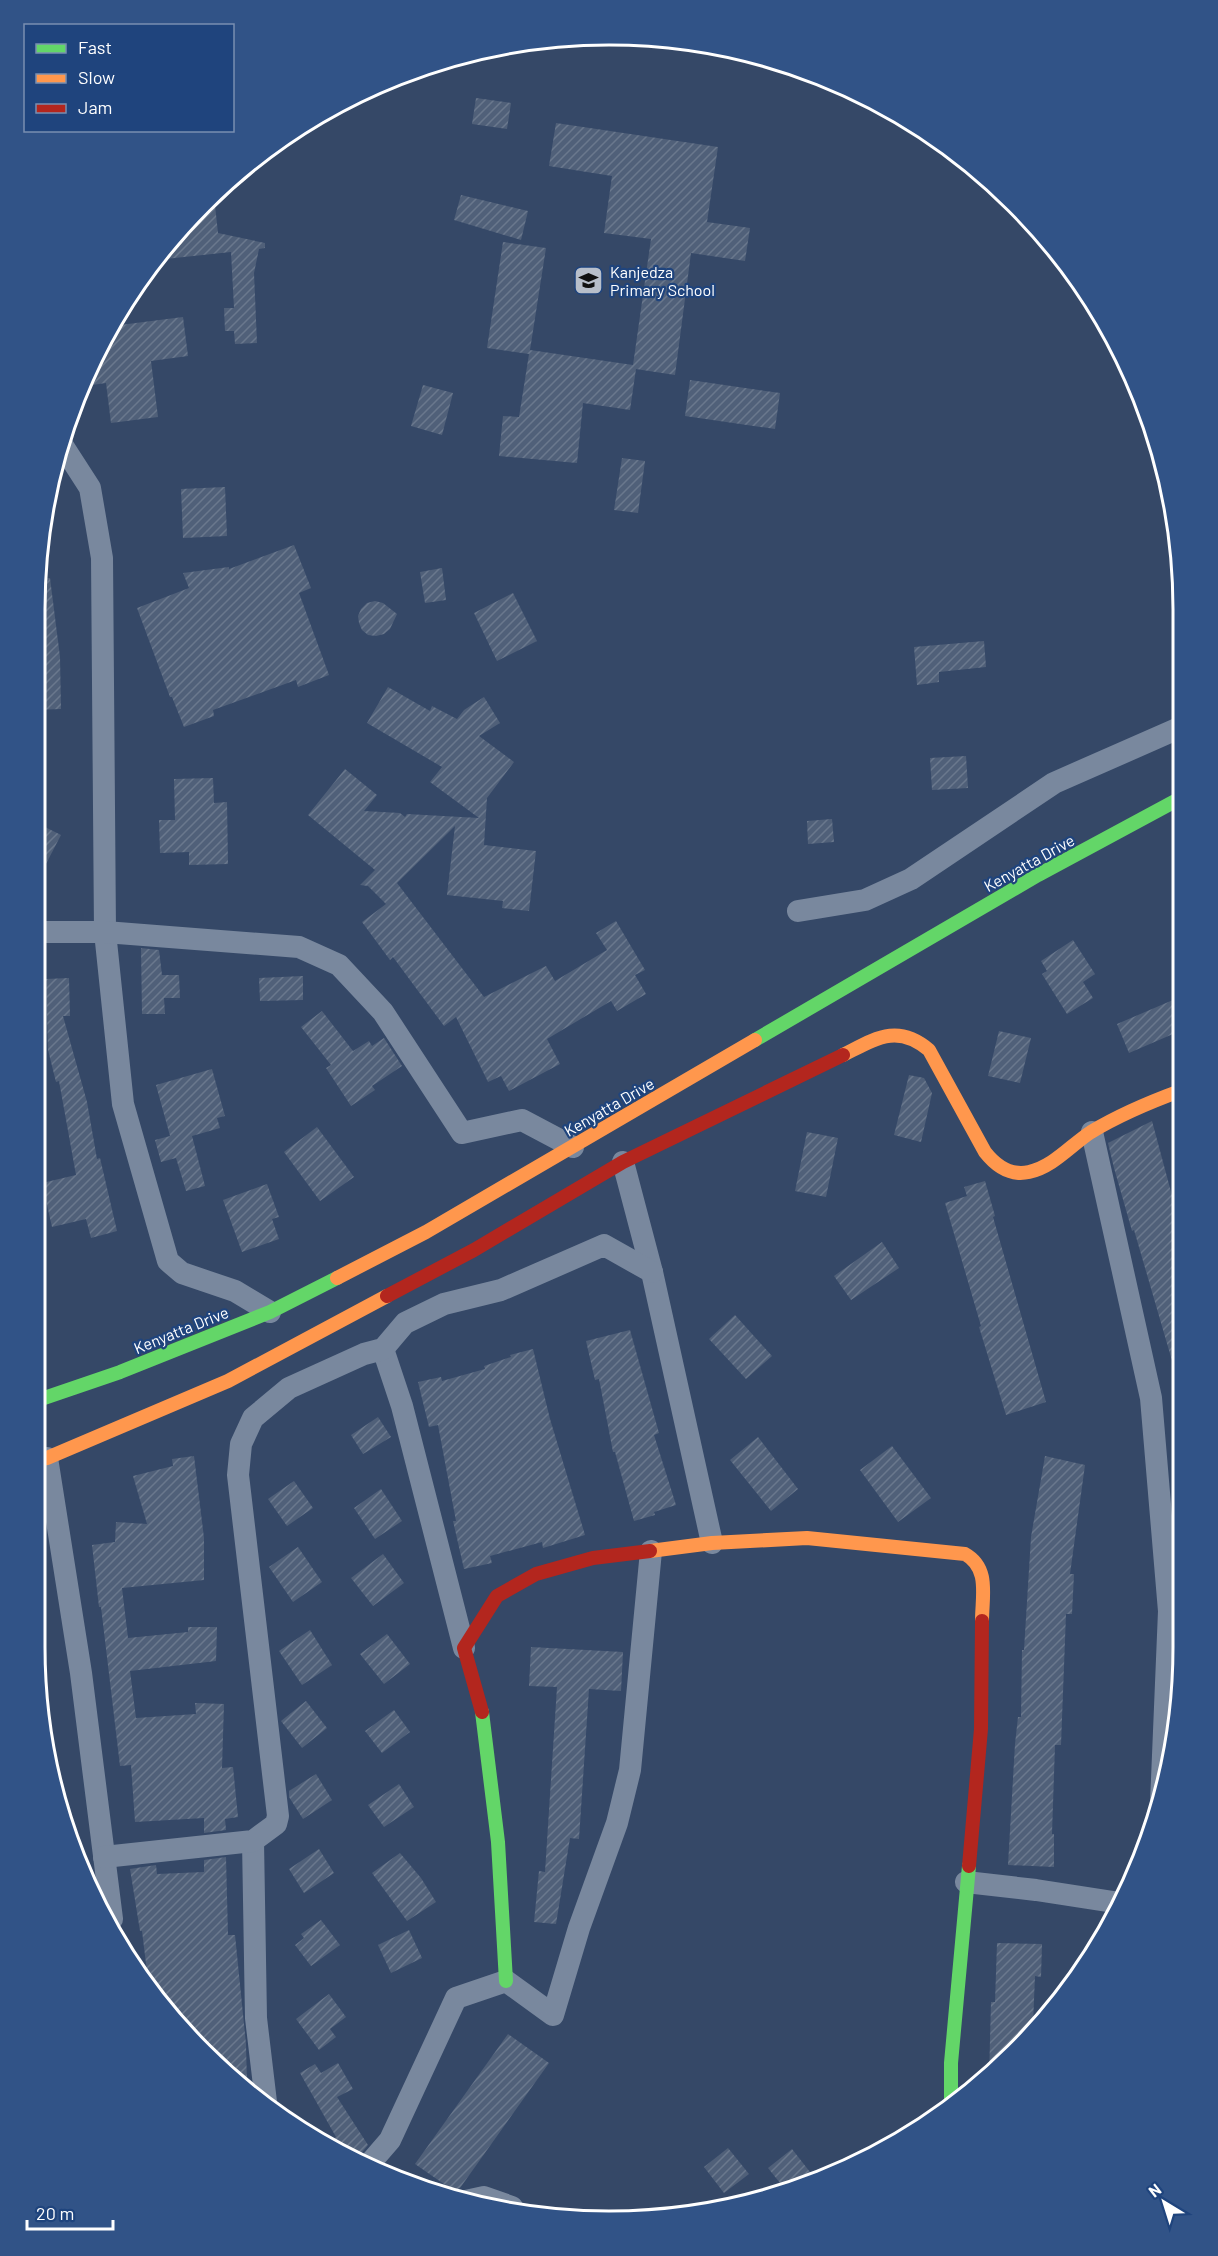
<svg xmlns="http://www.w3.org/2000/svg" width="1218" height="2256" font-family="Barlow,sans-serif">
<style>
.building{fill:url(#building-hatch)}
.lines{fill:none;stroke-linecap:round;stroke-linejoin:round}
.street{stroke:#79889e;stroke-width:22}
.fast{stroke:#63d668;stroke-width:14}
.slow{stroke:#ff974d;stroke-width:14}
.jam{stroke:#b3261e;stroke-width:14}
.labels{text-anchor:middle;stroke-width:4.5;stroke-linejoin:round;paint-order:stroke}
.poi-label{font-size:16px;fill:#fff;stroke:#1f447d;text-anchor:start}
.street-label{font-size:16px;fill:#fff;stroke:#1f447d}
.rim{fill:none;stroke:#fff;stroke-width:3}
</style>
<defs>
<pattern id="building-hatch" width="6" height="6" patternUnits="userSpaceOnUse" patternTransform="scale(1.5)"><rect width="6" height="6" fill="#506079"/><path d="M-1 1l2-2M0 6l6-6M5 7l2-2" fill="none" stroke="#6a788d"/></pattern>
</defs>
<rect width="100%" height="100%" fill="#354867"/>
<g class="building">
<polygon points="476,98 511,103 507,129 472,124"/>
<polygon points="556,123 718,147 707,222 750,228 745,261 691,253 675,375 636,369 630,410 583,403 577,463 499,456 503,416 519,417 529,354 487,348 503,242 546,248 530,350 633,365 651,239 604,233 612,176 549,166"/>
<polygon points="461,195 528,211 521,240 454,220"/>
<polygon points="214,196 218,233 265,243 265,248 259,249 254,273 257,343 235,344 234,331 225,331 224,308 234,308 231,252 156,260 177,230"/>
<polygon points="183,317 188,356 151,361 158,417 111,423 106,383 85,386 108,330 120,328 120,325"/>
<polygon points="690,380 780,393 775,429 685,416"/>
<polygon points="423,385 453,393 442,435 411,426"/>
<polygon points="622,458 645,461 638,513 614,510"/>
<polygon points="225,487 227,536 183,538 181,489"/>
<polygon points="294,545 311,588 299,593 329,675 298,687 296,680 213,710 214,716 184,727 172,697 170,697 137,608 189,588 183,573 229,567 229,569"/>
<polygon points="442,568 446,600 425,603 420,572"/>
<polygon points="50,578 60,657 61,709 36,710 36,579"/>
<polygon points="513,593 537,641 497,661 474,613"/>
<polygon points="375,601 383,603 397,614 390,629 384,634 376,636 368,635 362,630 359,623 358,616 361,609 367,603"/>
<polygon points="984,641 986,667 939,672 939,682 917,685 914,647"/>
<polygon points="388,687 430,711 432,706 457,719 464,710 484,697 500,723 479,736 514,762 487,798 484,845 536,851 529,911 502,908 503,901 447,895 455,826 397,883 484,997 546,966 555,981 607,950 596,933 616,921 645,970 635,975 646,994 617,1011 611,1001 547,1039 560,1064 509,1091 501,1076 488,1082 456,1017 444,1026 393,957 390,960 362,922 386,904 368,886 360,885 375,870 308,815 345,769 377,795 364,811 400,813 405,817 407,814 479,818 430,782 442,767 367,723"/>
<polygon points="966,756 968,788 932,790 930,758"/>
<polygon points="213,778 214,803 227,802 228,864 189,865 189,852 160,853 159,820 175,820 174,779"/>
<polygon points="832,819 834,842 808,844 807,821"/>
<polygon points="35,822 61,835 35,885"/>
<polygon points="1073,940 1095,974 1083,982 1093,998 1067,1014 1042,974 1047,971 1041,961"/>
<polygon points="141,948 159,950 162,975 179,975 180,998 164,998 165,1014 142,1014"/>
<polygon points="303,976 303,1000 260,1001 259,978"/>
<polygon points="69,978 70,1016 63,1016 87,1102 97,1159 100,1158 117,1231 91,1238 86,1219 52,1227 42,1183 76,1175 59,1081 56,1082 48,1050 46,979"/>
<polygon points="1180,997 1180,1031 1129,1053 1117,1024"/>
<polygon points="322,1011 353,1051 369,1041 372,1046 384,1038 402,1066 372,1086 375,1090 351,1106 326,1068 331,1065 301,1027"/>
<polygon points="999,1031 1031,1038 1020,1083 988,1076"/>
<polygon points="212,1069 225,1116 217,1118 220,1128 192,1136 205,1186 186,1191 176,1158 161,1162 155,1140 170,1136 156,1085"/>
<polygon points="909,1075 924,1078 932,1093 921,1142 894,1135"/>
<polygon points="1152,1121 1181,1229 1181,1370 1175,1371 1134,1230 1132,1231 1114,1168 1108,1143"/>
<polygon points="317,1127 354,1177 320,1201 284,1152"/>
<polygon points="807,1132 838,1138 826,1197 795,1191"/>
<polygon points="985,1181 995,1216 993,1217 1046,1402 1006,1415 979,1327 981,1326 945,1203 967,1196 964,1187"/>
<polygon points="267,1184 279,1217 272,1219 279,1239 242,1252 223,1200"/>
<polygon points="882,1242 899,1268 851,1300 834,1276"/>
<polygon points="735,1315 772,1356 746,1379 709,1339"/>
<polygon points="630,1330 659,1433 654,1435 676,1505 654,1512 655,1515 634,1521 615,1452 613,1452 599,1379 595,1380 586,1341"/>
<polygon points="533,1349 550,1419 585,1535 543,1548 542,1542 490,1556 492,1563 464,1569 453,1521 456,1521 438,1425 429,1427 418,1382 441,1377 442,1381 485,1369 484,1366 511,1357 510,1355"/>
<polygon points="378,1417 391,1437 363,1454 351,1435"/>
<polygon points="758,1437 798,1489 771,1511 730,1460"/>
<polygon points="892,1446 931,1498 898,1522 860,1470"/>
<polygon points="194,1456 204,1538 204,1580 122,1588 128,1638 188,1632 188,1627 217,1627 216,1661 130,1671 136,1718 196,1714 195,1703 224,1704 222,1768 233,1767 238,1817 225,1819 226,1830 204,1833 204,1818 135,1822 131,1765 120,1766 101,1607 99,1607 92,1545 115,1542 116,1522 147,1524 133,1476 173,1466 172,1459"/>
<polygon points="1045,1456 1085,1465 1070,1574 1074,1574 1072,1614 1066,1614 1061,1745 1055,1745 1052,1834 1054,1834 1054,1867 1008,1865 1015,1744 1018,1717 1021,1717 1022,1650 1024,1650 1031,1537"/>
<polygon points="294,1481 313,1508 287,1526 268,1499"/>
<polygon points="381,1489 402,1521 375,1539 354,1508"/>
<polygon points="298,1547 322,1582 293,1602 269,1567"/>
<polygon points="383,1554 404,1583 373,1606 351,1578"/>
<polygon points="310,1630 332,1665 302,1685 279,1651"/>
<polygon points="387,1634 410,1664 384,1684 360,1654"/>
<polygon points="531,1647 623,1652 621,1691 589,1689 579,1839 570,1838 556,1924 534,1922 539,1871 545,1872 557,1687 529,1686"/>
<polygon points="306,1701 327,1728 302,1748 281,1721"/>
<polygon points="394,1710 410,1732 382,1753 365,1731"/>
<polygon points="316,1774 332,1800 303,1819 289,1797 289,1791"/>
<polygon points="399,1784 414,1807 384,1827 368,1805"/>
<polygon points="319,1849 334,1873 304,1893 289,1869"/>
<polygon points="400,1853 421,1878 436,1902 407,1921 372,1873"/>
<polygon points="226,1857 228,1935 235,1935 246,2044 247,2084 153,1997 149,1988 142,1931 140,1931 130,1869 156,1865 157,1874 204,1872 204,1860"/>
<polygon points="321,1920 340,1945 311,1966 295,1945 304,1938 301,1934"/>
<polygon points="409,1930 422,1958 391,1973 378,1945"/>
<polygon points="997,1943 1042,1944 1041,1977 1035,1976 1033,2024 989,2078 991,2002 995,2002"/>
<polygon points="329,1994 346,2017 330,2029 336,2037 319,2050 296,2019"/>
<polygon points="508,2034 549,2063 460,2188 454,2191 415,2164"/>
<polygon points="338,2063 353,2089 337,2097 368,2145 359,2156 328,2142 336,2137 300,2073 315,2064 321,2073"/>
<polygon points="728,2148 749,2174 724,2193 704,2167"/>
<polygon points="792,2149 817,2181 784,2188 768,2168"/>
</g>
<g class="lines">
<g class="street">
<polyline points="61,443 90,488 102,558 105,932 123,1104 168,1261 182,1273 235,1291 270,1312"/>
<polyline points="798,911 865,900 911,879 1054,783 1179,728"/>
<polyline points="35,932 105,932 299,947 339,965 383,1012 462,1133 522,1120 573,1147"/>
<polyline points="1092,1132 1151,1398 1169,1611 1161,1803"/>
<polyline points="623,1162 652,1272 712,1543"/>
<polyline points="383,1349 402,1406 464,1648"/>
<polyline points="47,1458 81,1673 112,1919"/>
<polyline points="253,1841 256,2018 266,2102"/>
<polyline points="104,1857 253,1841 276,1824 278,1816 238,1475 241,1444 253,1418 289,1388 364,1354 383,1349 405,1323 444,1304 501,1290 604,1245 652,1272"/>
<polyline points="966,1882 1036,1890 1120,1903"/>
<polyline points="371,2162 390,2140 456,1998 506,1981 553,2015 579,1928 617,1823 630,1770 651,1551"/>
<polyline points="461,2202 484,2197 512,2207"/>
</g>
<g class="fast">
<polyline points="755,1040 1038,875 1179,799"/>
<polyline points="35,1401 120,1372 270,1312 337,1278"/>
<polyline points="482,1712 498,1842 506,1981"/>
<polyline points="951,2102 951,2063 969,1866"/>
</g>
<g class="slow">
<path d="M 843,1055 C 875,1039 897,1023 929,1050 L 985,1152 C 996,1166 1011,1176 1029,1172 C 1053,1167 1071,1145 1091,1132 C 1119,1115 1150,1102 1180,1091"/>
<polyline points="337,1278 426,1232 755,1040"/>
<polyline points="35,1460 47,1458 228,1381 387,1296"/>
<path d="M 650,1551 L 712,1543 L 807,1538 L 965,1554 C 990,1568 982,1596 982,1621"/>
</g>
<g class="jam">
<polyline points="387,1296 474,1250 623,1162 843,1055"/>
<polyline points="482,1712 464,1648 497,1596 536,1574 593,1558 650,1551"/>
<polyline points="969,1866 981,1729 982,1621"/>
</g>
</g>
<defs>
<symbol id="school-square" viewBox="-11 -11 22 22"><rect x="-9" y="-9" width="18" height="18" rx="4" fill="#b8bfca" stroke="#1f447d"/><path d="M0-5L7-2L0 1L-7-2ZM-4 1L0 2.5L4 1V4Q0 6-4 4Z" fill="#111"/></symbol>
</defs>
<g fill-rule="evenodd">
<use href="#school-square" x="572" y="264" width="33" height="33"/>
</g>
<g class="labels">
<g class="poi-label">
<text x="610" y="278">Kanjedza<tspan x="610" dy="18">Primary School</tspan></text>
</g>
<g class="street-label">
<text transform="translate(1029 863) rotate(-29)" y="6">Kenyatta Drive</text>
<text transform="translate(609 1107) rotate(-30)" y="6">Kenyatta Drive</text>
<text transform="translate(181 1330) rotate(-22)" y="6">Kenyatta Drive</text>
</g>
</g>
<path d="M0 0H1218V2256H0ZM609 45H609A564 564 0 0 1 1173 609V1647A564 564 0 0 1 609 2211H609A564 564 0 0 1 45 1647V609A564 564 0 0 1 609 45Z" fill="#315387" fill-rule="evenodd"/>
<path class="rim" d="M609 45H609A564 564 0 0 1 1173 609V1647A564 564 0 0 1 609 2211H609A564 564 0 0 1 45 1647V609A564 564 0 0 1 609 45Z"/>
<rect x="24" y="24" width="210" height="108" fill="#1f447d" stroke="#798fb1" stroke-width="1.5"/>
<rect x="36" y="44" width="30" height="9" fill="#63d668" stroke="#798fb1" stroke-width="1.5"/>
<text x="78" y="54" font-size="18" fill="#ffffff">Fast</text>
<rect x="36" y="74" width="30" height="9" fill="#ff974d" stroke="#798fb1" stroke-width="1.5"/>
<text x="78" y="84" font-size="18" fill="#ffffff">Slow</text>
<rect x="36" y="104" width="30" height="9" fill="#b3261e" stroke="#798fb1" stroke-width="1.5"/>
<text x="78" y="114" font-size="18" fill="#ffffff">Jam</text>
<g transform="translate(1164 2202) rotate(322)" stroke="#1f447d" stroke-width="4.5" paint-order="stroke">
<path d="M0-4.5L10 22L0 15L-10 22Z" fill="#ffffff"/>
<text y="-9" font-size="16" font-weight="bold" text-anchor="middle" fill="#ffffff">N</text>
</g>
<path d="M27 2220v9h86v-9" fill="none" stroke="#ffffff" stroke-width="3"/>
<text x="36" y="2220" font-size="18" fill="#ffffff" stroke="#1f447d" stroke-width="4.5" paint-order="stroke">20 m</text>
</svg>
